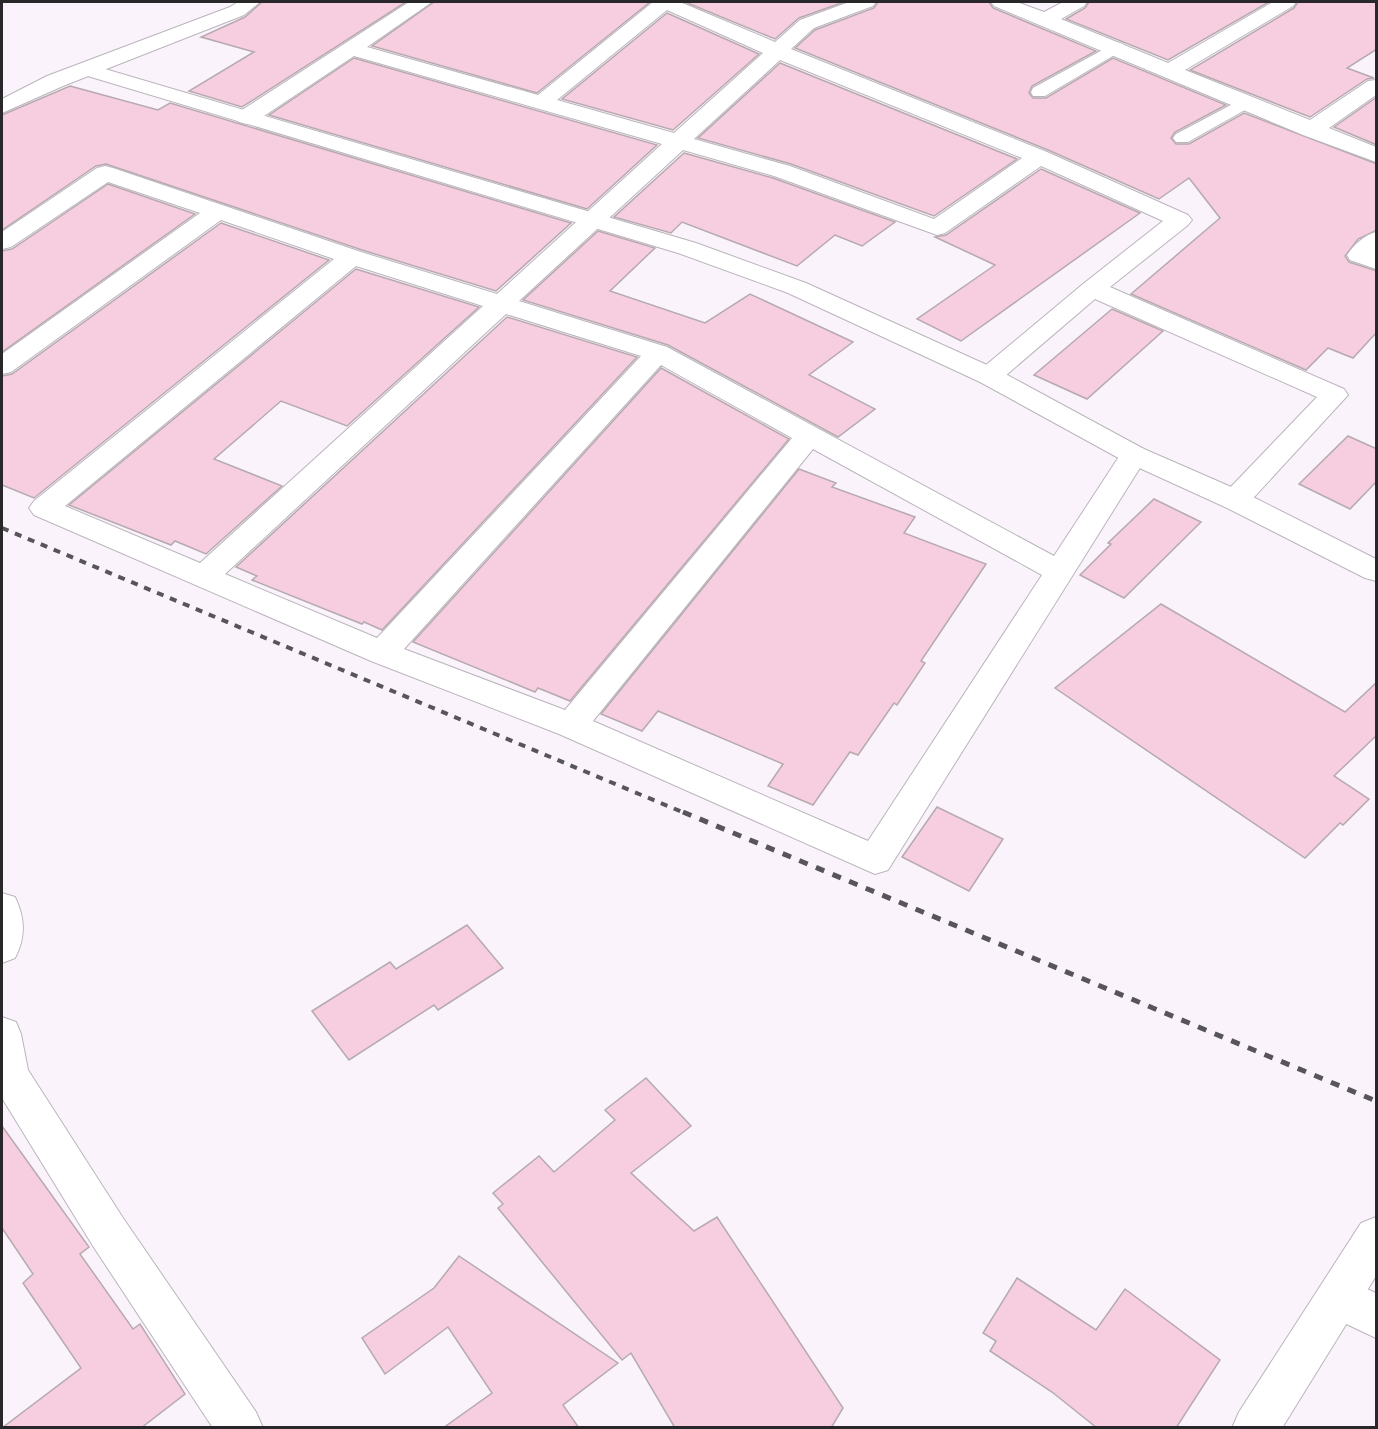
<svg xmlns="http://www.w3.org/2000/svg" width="1378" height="1429" font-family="Karla,sans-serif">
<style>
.building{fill:#f6cedf;stroke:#b6aaaf;stroke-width:1.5}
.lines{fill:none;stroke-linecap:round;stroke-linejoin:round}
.lane-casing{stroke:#bbb4bc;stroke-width:2}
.street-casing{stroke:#bbb4bc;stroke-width:2}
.secondary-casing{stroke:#bbb4bc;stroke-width:2}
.lane{fill:#fff;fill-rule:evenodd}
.street{fill:#fff;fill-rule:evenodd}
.secondary{fill:#fff;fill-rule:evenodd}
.rail-far1{stroke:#58555a;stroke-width:4;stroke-dasharray:7 7;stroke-linecap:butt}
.rail{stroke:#58555a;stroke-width:5;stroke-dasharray:9 9;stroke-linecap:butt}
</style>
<rect width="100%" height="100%" fill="#faf3fc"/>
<g class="building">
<polygon points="262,2 406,2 242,107 189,91 254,52 201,37 245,17"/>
<polygon points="434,2 650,2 537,93 372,46"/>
<polygon points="685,2 844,2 799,18 775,39"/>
<polygon points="878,2 989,2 993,8 1096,51 1032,86 1029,93 1033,98 1046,98 1113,58 1226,105 1175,132 1171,138 1176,144 1189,144 1244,113 1377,164 1377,230 1358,239 1345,256 1349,262 1377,271 1377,332 1353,358 1328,348 1306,370 1131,294 1220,218 1189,178 1159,199 1048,150 795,48 815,30 874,8"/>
<polygon points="1089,2 1269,2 1168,60 1066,19 1085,8"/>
<polygon points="1298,2 1377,2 1377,49 1347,68 1374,78 1367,79 1310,117 1190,70 1294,8"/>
<polygon points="667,13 759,54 673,130 562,99"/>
<polygon points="354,58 657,145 587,209 269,115"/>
<polygon points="780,63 1017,159 934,216 791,164 698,138"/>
<polygon points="70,86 158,110 170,103 571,223 496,291 362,250 106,164 96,166 2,230 2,115"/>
<polygon points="1377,97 1377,145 1334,127"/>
<polygon points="684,153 773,178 895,222 862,246 835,235 797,266 682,222 671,233 614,217"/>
<polygon points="1041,169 1140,213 961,341 917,319 995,265 935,237 946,235"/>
<polygon points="108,184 195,214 2,352 2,251 12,249"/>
<polygon points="221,223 329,260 34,498 2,485 2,376 12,374"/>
<polygon points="598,231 655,248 610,291 705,323 750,294 853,342 809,375 875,409 838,437 668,345 523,300"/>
<polygon points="356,269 479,307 347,426 281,401 214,459 282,486 206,554 175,541 171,545 69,505"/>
<polygon points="1112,309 1163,331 1087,399 1034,375"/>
<polygon points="507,317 637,357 382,630 364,622 362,624 252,580 257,576 236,567"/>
<polygon points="661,368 789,439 570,701 538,688 535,692 413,642"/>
<polygon points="1348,436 1377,449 1377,481 1350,509 1299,484"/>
<polygon points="799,469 836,483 832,487 915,517 904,533 986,564 921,661 925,663 897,705 894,703 858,755 850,752 813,805 768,786 783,764 658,711 642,731 601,714"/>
<polygon points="1154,499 1201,522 1124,598 1080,575 1111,544 1108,543"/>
<polygon points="1161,604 1345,712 1377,682 1377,735 1334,776 1369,799 1343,825 1340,823 1305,858 1055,688"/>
<polygon points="937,807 1003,839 969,891 902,857"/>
<polygon points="467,925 503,968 438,1010 434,1005 349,1060 312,1011 390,962 396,969"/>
<polygon points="646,1078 691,1126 631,1173 694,1231 717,1217 843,1408 831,1428 675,1428 631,1353 622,1360 498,1208 503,1204 493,1193 539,1156 554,1172 615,1120 605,1110"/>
<polygon points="2,1126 89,1247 80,1254 133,1329 140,1324 185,1394 141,1428 2,1428 81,1368 23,1283 33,1274 2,1228"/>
<polygon points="459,1256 618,1363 563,1405 579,1428 443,1428 492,1393 448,1327 385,1374 362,1338 434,1288"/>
<polygon points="1017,1278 1096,1330 1125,1289 1220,1360 1176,1428 1097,1428 1052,1392 990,1351 996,1341 983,1333"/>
</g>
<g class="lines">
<defs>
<g id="lane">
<polygon points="1117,42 1123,44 1125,47 1123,50 1045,96 1033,96 1031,92 1033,88"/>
<polygon points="1246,97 1252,98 1254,102 1252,106 1188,142 1176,142 1173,138 1176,134"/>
</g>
<g id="street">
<polygon points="238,2 260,2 244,15 63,86 2,113 2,99 47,76 230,7"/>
<path d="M 409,2 L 432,2 L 367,47 L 538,95 L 653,2 L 680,2 L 775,42 L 800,20 L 849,2 L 876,2 L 873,6 L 814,28 L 791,49 L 1047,152 L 1188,215 L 1192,220 L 1188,225 L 1110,287 L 1344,389 L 1348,395 L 1245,507 L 1235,509 L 1225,507 L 1220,500 L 1225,493 L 1317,397 L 1095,299 L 998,382 L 989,384 L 980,382 L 976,376 L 980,370 L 1083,284 L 1163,221 L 1041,166 L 945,233 L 937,235 L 774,176 L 683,150 L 519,301 L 667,347 L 1054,556 L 1124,449 L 1134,446 L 1144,449 L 1148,455 L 888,870 L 875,874 L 559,734 L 371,661 L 34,515 L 29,508 L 34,501 L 334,259 L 221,220 L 11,372 L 2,374 L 2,354 L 200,213 L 108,182 L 11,247 L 2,249 L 2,232 L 97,168 L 105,166 L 113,168 L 361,252 L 497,294 L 662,144 L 354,56 L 255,122 L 247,124 L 239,122 L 236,117 L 239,112 ZM 667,10 L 763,53 L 674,133 L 557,100 ZM 780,60 L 1022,158 L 934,219 L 790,166 L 694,139 ZM 356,266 L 483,306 L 200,563 L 65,506 ZM 506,314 L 641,356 L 377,638 L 225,574 ZM 661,365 L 792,438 L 565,710 L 404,649 ZM 813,449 L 1042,575 L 868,841 L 593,721 Z"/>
<polygon points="991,2 1017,2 1044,12 1063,2 1087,2 1084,6 1061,19 1168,63 1273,2 1296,2 1293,6 1185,70 1310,120 1368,81 1376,80 1376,95 1329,128 1376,147 1376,162 1303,135 994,6"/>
<path d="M 1376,232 L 1376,269 L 1350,260 L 1347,255 C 1354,245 1364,235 1376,232 Z"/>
<path d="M 2,893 L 15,897 C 25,918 26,937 15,958 L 2,963 Z"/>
<polygon points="2,1017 16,1022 21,1034 28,1070 123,1218 256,1412 263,1428 213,1428 93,1246 2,1098"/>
<polygon points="1338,1276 1376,1293 1376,1338 1323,1313 1316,1298 1323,1283"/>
</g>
<g id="secondary">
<polygon points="88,64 696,243 806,283 998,370 1144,449 1245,493 1376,559 1376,581 1365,578 1225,507 1124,461 980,382 788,293 678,253 81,74 77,70 81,66"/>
<polygon points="1376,1217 1376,1276 1282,1428 1232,1428 1239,1412 1361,1223"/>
</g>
</defs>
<use href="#lane" class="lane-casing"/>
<use href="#street" class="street-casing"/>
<use href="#secondary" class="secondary-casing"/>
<use href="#lane" class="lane"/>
<use href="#street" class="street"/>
<use href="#secondary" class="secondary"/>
<polyline class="rail-far1" points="2,528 687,814"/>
<polyline class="rail" points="683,812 1376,1101"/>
</g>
<rect width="1378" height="1429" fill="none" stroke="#29272a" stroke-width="6"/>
</svg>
